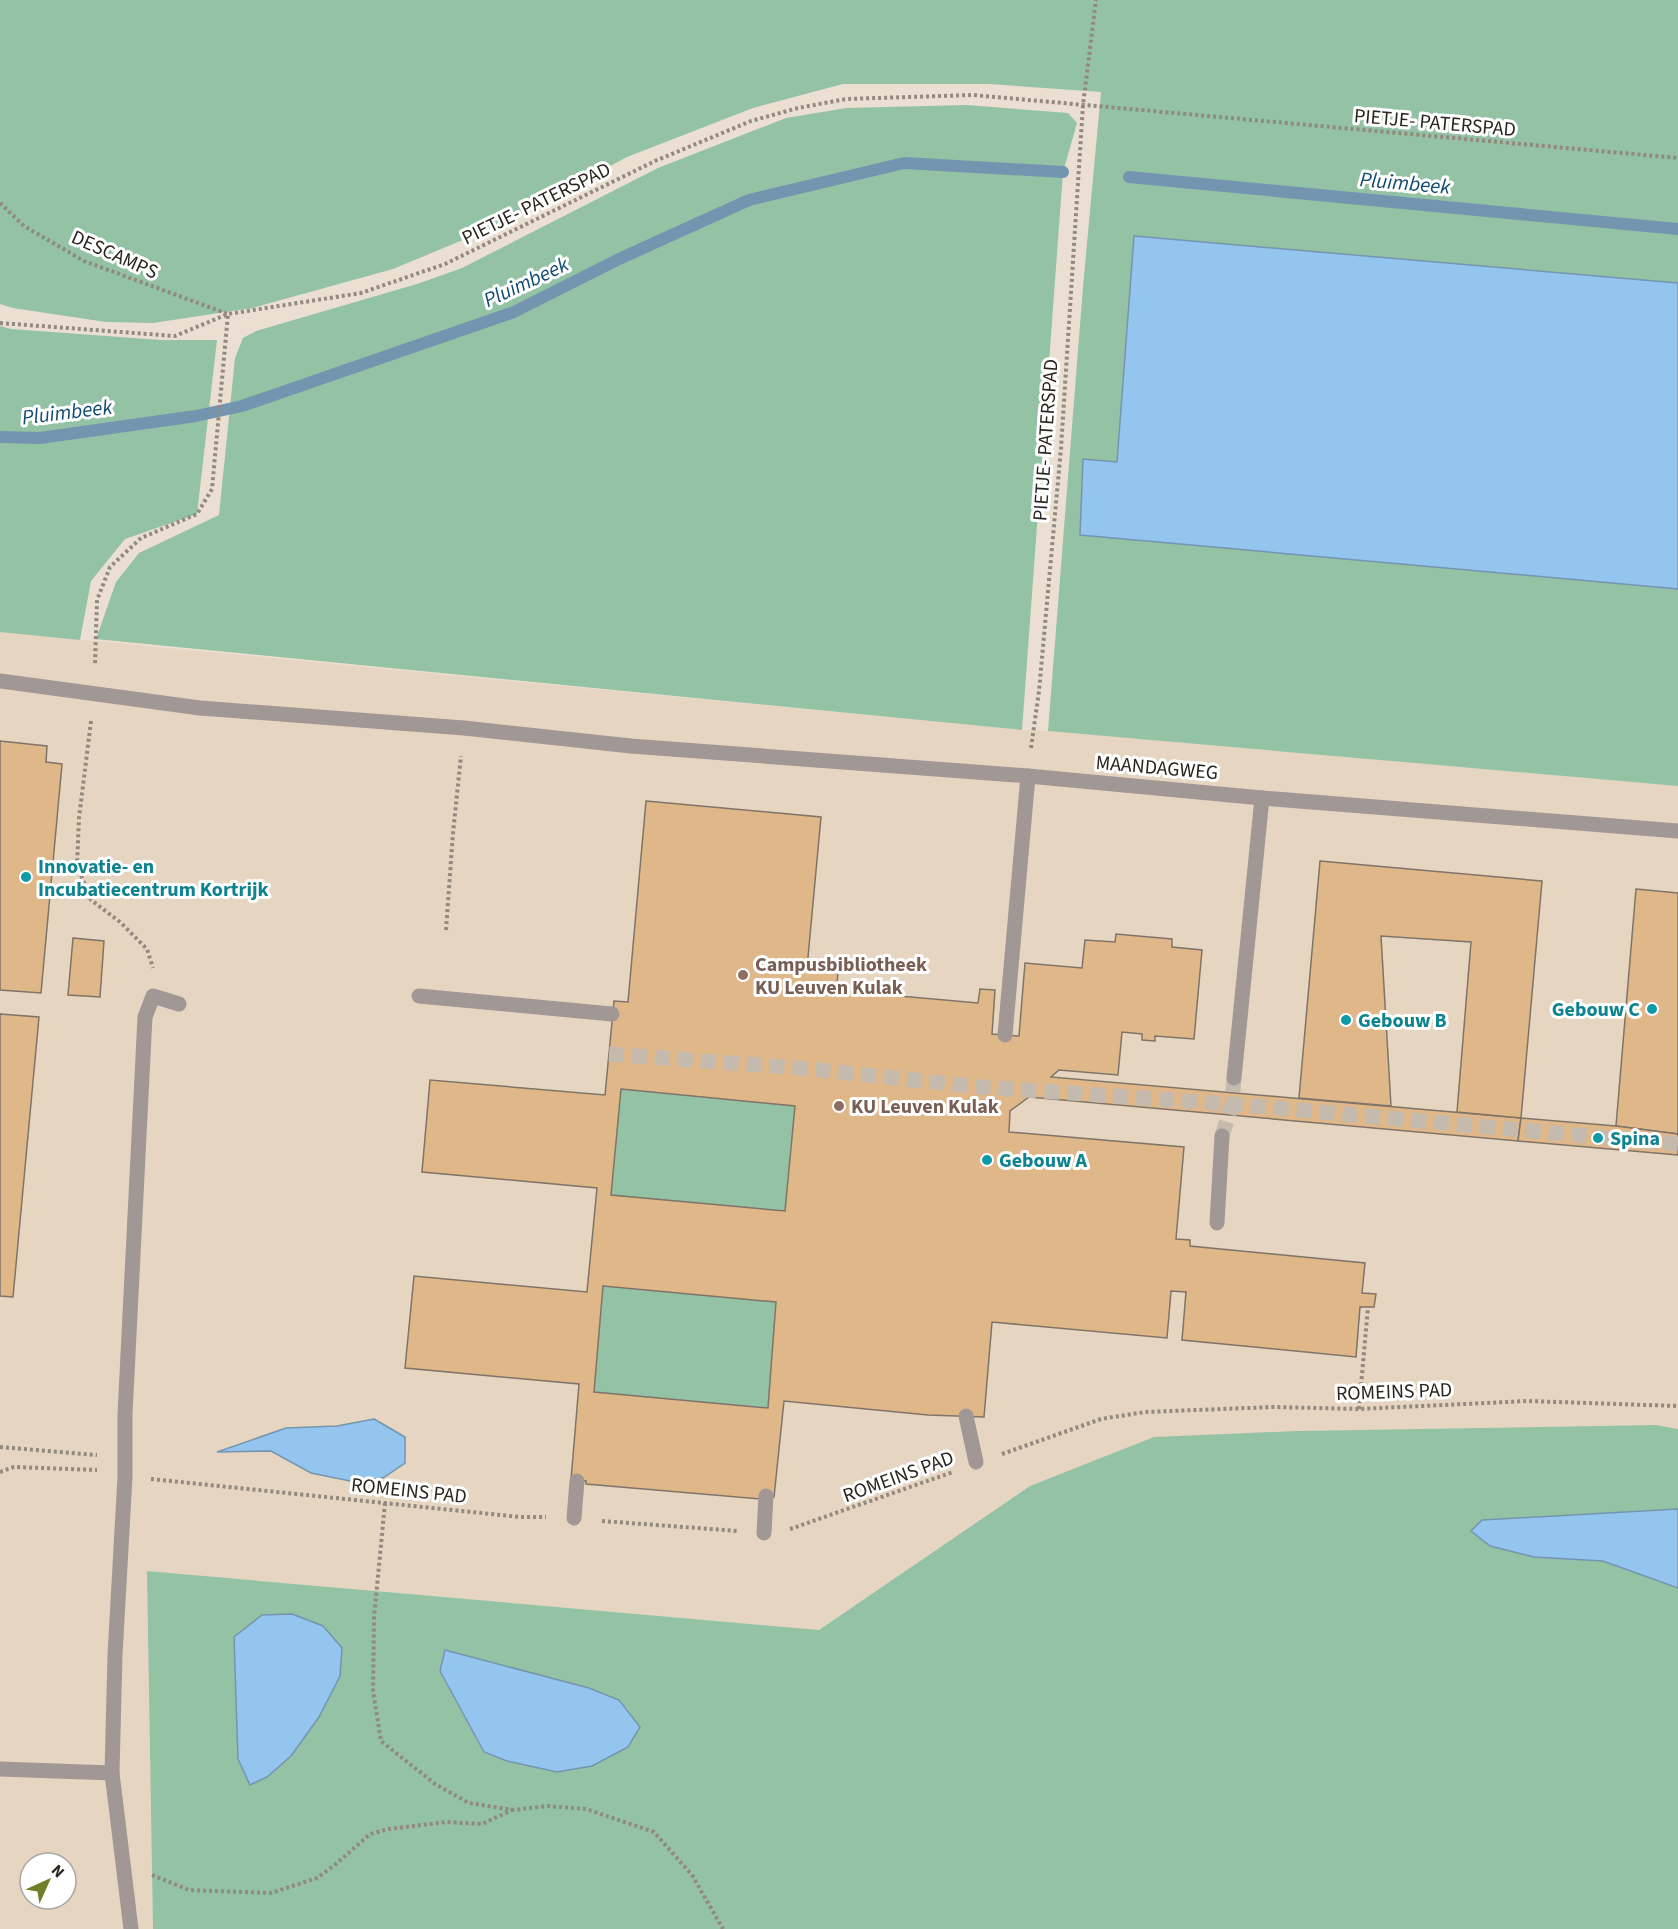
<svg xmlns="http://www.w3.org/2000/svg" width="1678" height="1929" font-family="'Source Sans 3',sans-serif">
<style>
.built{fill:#e6d5c1;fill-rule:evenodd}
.green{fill:#93c2a5;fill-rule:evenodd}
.water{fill:#93c5ee;stroke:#7495b0;stroke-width:1.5}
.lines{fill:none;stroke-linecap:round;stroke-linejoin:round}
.stream{stroke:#7495b0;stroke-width:12}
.building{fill:#e0b789;stroke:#7f7468;stroke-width:1.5;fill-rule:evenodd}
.minor-tunnel{stroke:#c4baae;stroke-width:15;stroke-dasharray:15 8;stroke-linecap:butt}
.path{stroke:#92897f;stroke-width:4;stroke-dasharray:3 3;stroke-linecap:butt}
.minor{stroke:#a19896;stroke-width:15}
.culture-dot{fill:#0f9aa8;stroke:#fff;stroke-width:2}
.education-dot{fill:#8d6e63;stroke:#fff;stroke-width:2}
.labels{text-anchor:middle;stroke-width:6;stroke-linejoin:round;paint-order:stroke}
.street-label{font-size:20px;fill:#2a2520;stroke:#fff}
.culture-label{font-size:20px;font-weight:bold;fill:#0d838f;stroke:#fff;text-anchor:start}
.education-label{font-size:20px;font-weight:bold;fill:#785e54;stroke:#fff;text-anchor:start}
.water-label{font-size:21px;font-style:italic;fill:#124b72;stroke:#fff}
</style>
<rect width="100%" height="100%" fill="#ebdfd1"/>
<path class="built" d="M 0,632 L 1022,730 L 1048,731 L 1678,786 L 1678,1429 L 1656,1425 L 1297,1431 L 1030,1486 L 819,1630 L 148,1571 L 153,1929 L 0,1929 ZM 30,1863 L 66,1863 L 66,1899 L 30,1899 Z"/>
<g class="green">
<polygon points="0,0 1678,0 1678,283 1134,236 1117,462 1080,535 1678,589 1678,786 1048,731 1083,287 1101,92 989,84 843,84 753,108 627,157 506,222 393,269 252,308 153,323 106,322 13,308 0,304"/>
<polygon points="967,105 1068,113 1077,123 1063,172 1022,730 96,639 116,582 139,553 219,515 235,358 243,338 256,331 417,284 462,268 658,168 786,118 846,108"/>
<polygon points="0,326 11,329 161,340 217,340 197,514 125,539 91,581 80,640 0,632"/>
<polygon points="621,1089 795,1106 785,1211 611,1195"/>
<polygon points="603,1286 776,1302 768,1408 594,1392"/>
<path d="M 1656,1425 L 1678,1429 L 1678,1509 L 1482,1520 L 1471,1531 L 1490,1546 L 1534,1557 L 1603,1561 L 1678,1588 L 1678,1929 L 153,1929 L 147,1571 L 819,1630 L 1030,1486 L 1154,1437 L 1297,1431 ZM 234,1637 L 340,1676 L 319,1717 L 291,1756 L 238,1759 ZM 445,1650 L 589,1688 L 640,1727 L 628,1747 L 592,1765 L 557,1772 L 507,1761 L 484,1753 L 440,1672 Z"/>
</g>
<g class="water">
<polygon points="1134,236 1678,283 1678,589 1080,535 1083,459 1117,462"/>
<polygon points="374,1419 405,1437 405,1463 383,1478 350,1481 311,1473 271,1451 217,1452 286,1428 337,1426"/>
<polygon points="1678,1509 1678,1588 1603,1561 1534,1557 1490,1546 1471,1531 1482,1520"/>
<polygon points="292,1614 323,1626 342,1648 340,1676 319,1717 291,1756 267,1777 250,1785 238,1759 234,1637 262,1615"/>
<polygon points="445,1650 589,1688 619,1700 640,1727 628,1747 592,1766 557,1772 507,1761 484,1752 440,1671"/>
</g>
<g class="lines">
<g class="stream">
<polyline points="1129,177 1678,229"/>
<polyline points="0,437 40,438 196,416 242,406 514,312 619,259 749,200 904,163 1063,172"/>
</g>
</g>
<g class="building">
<polygon points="0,741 47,746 46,762 62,764 41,993 0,990"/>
<path d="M 646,801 L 821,817 L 807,968 L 821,969 L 822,962 L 835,962 L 834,971 L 838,971 L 837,986 L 832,986 L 832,990 L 978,1003 L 980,989 L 995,990 L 992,1034 L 1019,1036 L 1025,963 L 1082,968 L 1085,940 L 1115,942 L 1116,934 L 1172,939 L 1172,947 L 1202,950 L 1194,1039 L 1155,1036 L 1155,1041 L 1142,1040 L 1142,1034 L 1122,1032 L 1118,1075 L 1059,1070 L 1051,1077 L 1521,1118 L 1518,1141 L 1029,1097 L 1010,1111 L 1009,1132 L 1184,1147 L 1176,1239 L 1190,1240 L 1190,1246 L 1365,1263 L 1362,1293 L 1376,1294 L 1374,1307 L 1360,1307 L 1356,1357 L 1182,1340 L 1186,1292 L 1171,1291 L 1167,1338 L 992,1322 L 984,1417 L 928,1415 L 784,1401 L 774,1497 L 760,1496 L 760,1499 L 586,1484 L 586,1481 L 571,1480 L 579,1384 L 405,1368 L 414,1276 L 587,1292 L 597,1188 L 422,1172 L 430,1080 L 605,1095 L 614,1001 L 628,1002 ZM 621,1089 L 795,1106 L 785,1211 L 611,1195 ZM 603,1286 L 776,1302 L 768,1408 L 594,1392 Z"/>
<polygon points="1320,861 1542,881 1521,1118 1457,1112 1471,942 1381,936 1391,1106 1299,1098"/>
<polygon points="1636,889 1678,893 1678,1134 1616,1126"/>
<polygon points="73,938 104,941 100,997 68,995"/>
<polygon points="0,1014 39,1017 13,1297 0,1296"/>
<polygon points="1521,1118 1616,1126 1678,1134 1678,1155 1518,1141"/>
</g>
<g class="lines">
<g class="minor-tunnel">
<polyline points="609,1054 800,1068 981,1087 1232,1104 1678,1144"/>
<polyline points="1222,1136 1232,1104 1234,1078"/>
</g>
<g class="path">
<polyline points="0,203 24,226 84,261 228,314 212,489 197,514 141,538 110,567 97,600 95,666"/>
<polyline points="0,323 175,336 228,314 361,293 445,264 655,161 751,121 798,108 846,99 973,95 1678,158"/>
<polyline points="91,721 79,818 77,865 91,900 120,922 147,949 153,968"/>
<polyline points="1031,748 1039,691 1061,448 1083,105 1096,0"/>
<polyline points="446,930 453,833 461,756"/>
<polyline points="1359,1409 1368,1307"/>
<polyline points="0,1447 97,1455"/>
<polyline points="1002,1454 1101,1419 1145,1412 1273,1407 1359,1409 1528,1401 1678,1406"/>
<polyline points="0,1472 14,1467 97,1470"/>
<polyline points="151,1479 520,1517 546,1517"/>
<polyline points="385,1503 374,1618 373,1691 381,1741 435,1784 469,1803 513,1810 548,1806 586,1809 654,1832 692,1875 723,1929"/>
<polyline points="602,1521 738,1531"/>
<polyline points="790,1529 953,1472"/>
<polyline points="152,1875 189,1890 271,1893 317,1878 336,1864 370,1834 389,1829 446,1822 482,1824 512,1810"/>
</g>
<g class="minor">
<polyline points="0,681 200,708 464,728 631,746 1028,776 1262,798 1678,831"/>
<polyline points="419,996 612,1014"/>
<polyline points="1005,1035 1028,776"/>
<polyline points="1234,1078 1262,798"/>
<polyline points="1217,1223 1222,1136"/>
<polyline points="966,1416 976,1462"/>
<polyline points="574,1518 577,1481"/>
<polyline points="764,1533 766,1496"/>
<polyline points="0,1769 112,1773"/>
<polyline points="131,1929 112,1773 115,1655 125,1477 125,1414 145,1017 153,996 179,1004"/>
</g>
</g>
<g class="culture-dot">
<circle cx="26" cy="877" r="6"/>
<circle cx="1652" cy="1009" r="6"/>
<circle cx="1346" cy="1020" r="6"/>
<circle cx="1598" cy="1138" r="6"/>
<circle cx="987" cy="1160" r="6"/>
</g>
<g class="education-dot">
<circle cx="743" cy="975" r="6"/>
<circle cx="839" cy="1106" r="6"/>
</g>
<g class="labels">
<g class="street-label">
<text transform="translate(1435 122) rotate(5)" y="7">PIETJE- PATERSPAD</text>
<text transform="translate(536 203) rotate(-26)" y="7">PIETJE- PATERSPAD</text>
<text transform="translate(115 254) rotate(24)" y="7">DESCAMPS</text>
<text transform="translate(1045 440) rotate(-86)" y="7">PIETJE- PATERSPAD</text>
<text transform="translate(1157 767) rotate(5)" y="7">MAANDAGWEG</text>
<text transform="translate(1394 1391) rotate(-2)" y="7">ROMEINS PAD</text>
<text transform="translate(898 1476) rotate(-20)" y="7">ROMEINS PAD</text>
<text transform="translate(409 1490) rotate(6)" y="7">ROMEINS PAD</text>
</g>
<g class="culture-label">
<text x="38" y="873">Innovatie- en<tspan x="38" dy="23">Incubatiecentrum Kortrijk</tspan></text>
<text x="1640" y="1016" text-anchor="end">Gebouw C</text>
<text x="1358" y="1027">Gebouw B</text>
<text x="1610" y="1145">Spina</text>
<text x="999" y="1167">Gebouw A</text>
</g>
<g class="education-label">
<text x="755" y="971">Campusbibliotheek<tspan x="755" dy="23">KU Leuven Kulak</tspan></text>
<text x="851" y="1113">KU Leuven Kulak</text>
</g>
<g class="water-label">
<text transform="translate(1405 183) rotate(5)" y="7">Pluimbeek</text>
<text transform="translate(526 282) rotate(-25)" y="7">Pluimbeek</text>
<text transform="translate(67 412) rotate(-7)" y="7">Pluimbeek</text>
</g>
</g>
<g transform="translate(48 1881) rotate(45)"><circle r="28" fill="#ffffff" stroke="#aaa8a6" stroke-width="1.5"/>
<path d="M0-4.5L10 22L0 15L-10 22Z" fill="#727e2a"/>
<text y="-9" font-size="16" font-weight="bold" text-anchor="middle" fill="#2a2520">N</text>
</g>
</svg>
